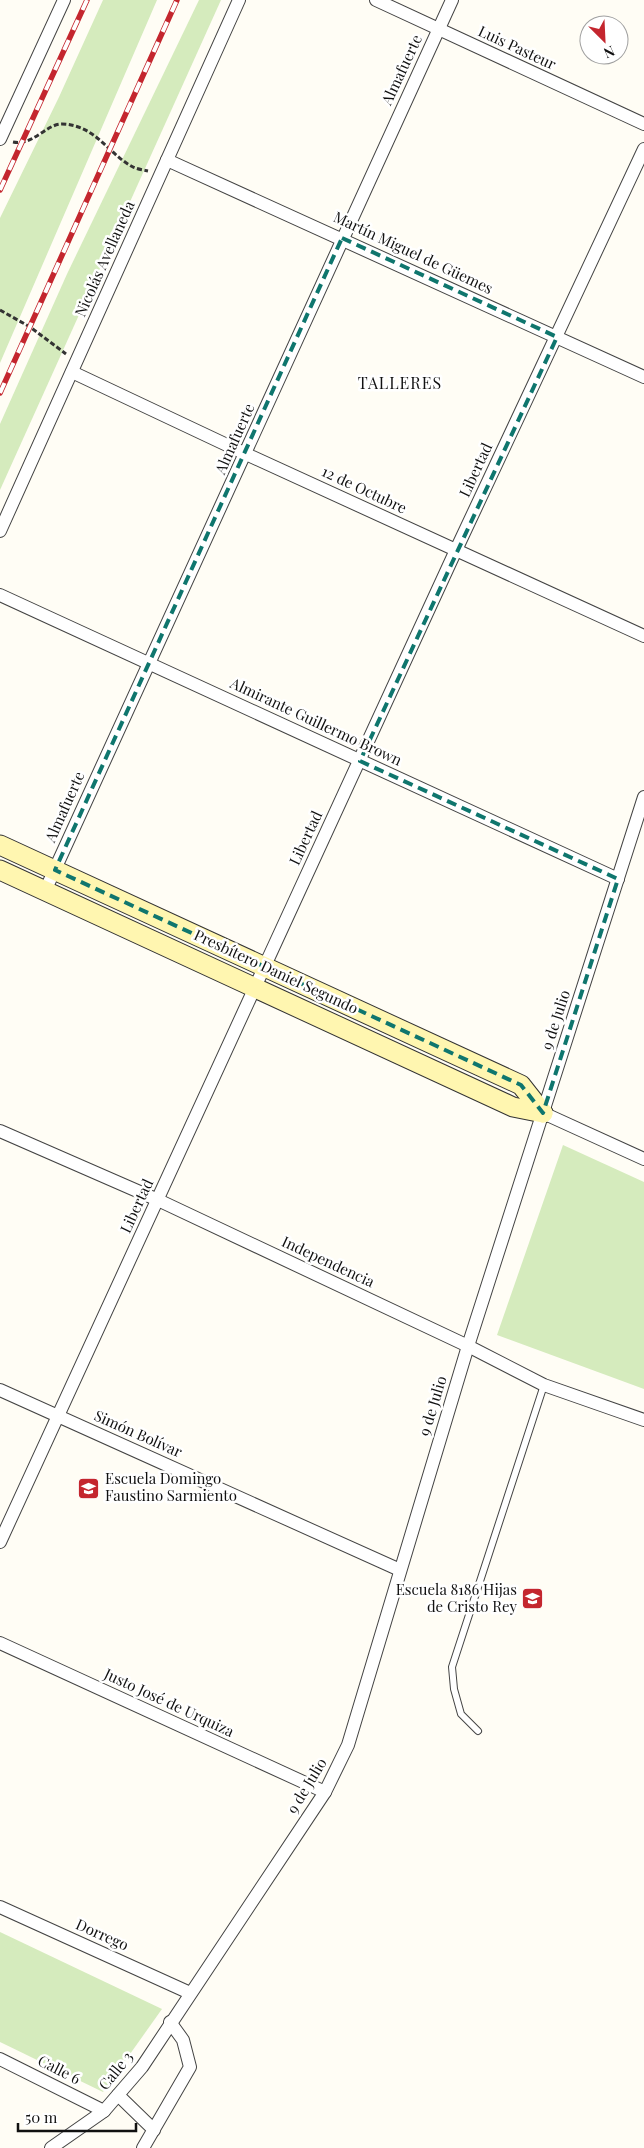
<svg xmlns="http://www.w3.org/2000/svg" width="644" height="2148" font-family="'Playfair Display',serif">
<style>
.green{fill:#d5ebbd}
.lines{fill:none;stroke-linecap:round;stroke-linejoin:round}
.service-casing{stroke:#444;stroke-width:8}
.minor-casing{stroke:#444;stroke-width:14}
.secondary-casing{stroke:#333;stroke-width:21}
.path{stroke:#333;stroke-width:3;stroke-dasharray:5 2.5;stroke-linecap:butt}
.service{stroke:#fff;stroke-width:6}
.minor{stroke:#fff;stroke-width:12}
.secondary{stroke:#fff6b0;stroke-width:19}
.rail-casing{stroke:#c4262e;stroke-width:5.5}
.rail{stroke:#fff;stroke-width:4;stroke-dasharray:11;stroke-linecap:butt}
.marked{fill:none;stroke:#0f766e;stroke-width:4;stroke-dasharray:10 6;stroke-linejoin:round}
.labels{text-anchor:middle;stroke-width:5;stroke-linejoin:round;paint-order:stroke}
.street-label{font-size:15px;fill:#111;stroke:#fff}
.poi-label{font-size:15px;fill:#111;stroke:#fff;text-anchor:start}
.neighbourhood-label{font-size:16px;letter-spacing:1px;fill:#111;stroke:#fff}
</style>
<rect width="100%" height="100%" fill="#fffdf5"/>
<g class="green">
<polygon points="103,0 157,0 0,363 0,218 59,97"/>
<polygon points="199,0 221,0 0,490 0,424 67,274"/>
<polygon points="563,1145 644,1182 644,1389 497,1335"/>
<polygon points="0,1932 162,2009 103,2092 0,2042"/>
</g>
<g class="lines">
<defs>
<polyline id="service" points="478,1731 461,1714 454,1689 452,1667 544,1385"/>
<g id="minor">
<polyline points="376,0 644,124"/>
<polyline points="0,139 64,0"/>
<polyline points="167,160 644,377"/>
<polyline points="72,372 246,454 644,636"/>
<polyline points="0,531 239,0"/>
<polyline points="0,595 618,879"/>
<polyline points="45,891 452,0"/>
<polyline points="543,1113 644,1159"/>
<polyline points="0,1131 158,1200 468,1346 544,1385 644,1420"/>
<polyline points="0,1390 400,1570"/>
<polyline points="0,1542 456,550 644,149"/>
<polyline points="0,1643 325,1792"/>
<polyline points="0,1907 190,1993"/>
<polyline points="0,2059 104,2111"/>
<polyline points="118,2095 154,2130"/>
<polyline points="51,2148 104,2111 142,2067 325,1792 348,1745 468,1346 644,797"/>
<polyline points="143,2148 190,2067 183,2040 170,2022"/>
</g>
<g id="secondary">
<polyline points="0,845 521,1085 543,1113"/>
<polyline points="0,870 513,1107 543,1113"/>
</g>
</defs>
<use href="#service" class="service-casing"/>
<use href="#minor" class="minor-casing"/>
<use href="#secondary" class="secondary-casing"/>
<g class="path">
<path d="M 13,142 C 33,146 46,124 62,124 C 96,125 108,154 133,167 C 137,169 143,170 148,171"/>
<polyline points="0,310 30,327 66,354"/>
</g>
<use href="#service" class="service"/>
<use href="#minor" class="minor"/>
<use href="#secondary" class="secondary"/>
<defs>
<g id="rail">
<polyline points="0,190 87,0"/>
<polyline points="0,393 177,0"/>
</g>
</defs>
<use href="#rail" class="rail-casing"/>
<use href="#rail" class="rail"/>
</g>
<path class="marked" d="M 342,238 L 557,337 L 360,761 L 618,879 L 543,1113 L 521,1085 L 55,870 Z"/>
<defs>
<symbol id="school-square" viewBox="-11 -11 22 22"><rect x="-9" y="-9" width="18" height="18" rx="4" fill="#c4262e" stroke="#fff"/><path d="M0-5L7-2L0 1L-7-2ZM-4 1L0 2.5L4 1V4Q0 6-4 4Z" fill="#fff"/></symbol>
</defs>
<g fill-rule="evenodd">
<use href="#school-square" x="76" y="1476" width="25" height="25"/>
<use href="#school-square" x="520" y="1586" width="25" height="25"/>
</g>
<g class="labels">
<g class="street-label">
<text transform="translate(517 48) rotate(25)" y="5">Luis Pasteur</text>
<text transform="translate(402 70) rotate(-65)" y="5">Almafuerte</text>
<text transform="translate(413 253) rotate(25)" y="5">Martín Miguel de Güemes</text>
<text transform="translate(105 259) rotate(-66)" y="5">Nicolás Avellaneda</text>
<text transform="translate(235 439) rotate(-66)" y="5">Almafuerte</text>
<text transform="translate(476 470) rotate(-65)" y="5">Libertad</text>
<text transform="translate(364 490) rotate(25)" y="5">12 de Octubre</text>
<text transform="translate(316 722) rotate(25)" y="5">Almirante Guillermo Brown</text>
<text transform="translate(65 807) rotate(-66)" y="5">Almafuerte</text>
<text transform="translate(306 838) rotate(-65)" y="5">Libertad</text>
<text transform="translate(276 972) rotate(25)" y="5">Presbítero Daniel Segundo</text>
<text transform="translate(556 1020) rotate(-72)" y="5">9 de Julio</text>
<text transform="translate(137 1206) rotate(-65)" y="5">Libertad</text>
<text transform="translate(328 1262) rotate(25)" y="5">Independencia</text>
<text transform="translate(433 1406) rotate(-73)" y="5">9 de Julio</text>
<text transform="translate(138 1434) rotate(24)" y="5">Simón Bolívar</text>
<text transform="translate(169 1703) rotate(25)" y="5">Justo José de Urquiza</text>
<text transform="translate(307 1786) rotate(-59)" y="5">9 de Julio</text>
<text transform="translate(102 1935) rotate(24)" y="5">Dorrego</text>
<text transform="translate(59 2070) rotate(27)" y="5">Calle 6</text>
<text transform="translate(116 2071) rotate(-51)" y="5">Calle 3</text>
</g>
<g class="poi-label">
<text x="105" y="1484">Escuela Domingo<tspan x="105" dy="17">Faustino Sarmiento</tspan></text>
<text x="517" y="1595" text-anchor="end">Escuela 8186 Hijas<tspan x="517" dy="17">de Cristo Rey</tspan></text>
</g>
<g class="neighbourhood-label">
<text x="400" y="389">TALLERES</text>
</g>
</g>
<g transform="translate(604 40) rotate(156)"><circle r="24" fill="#ffffff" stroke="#a0a0a0"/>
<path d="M0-4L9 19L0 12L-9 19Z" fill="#c4262e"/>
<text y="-8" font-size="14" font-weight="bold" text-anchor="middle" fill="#111111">N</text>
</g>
<path d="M18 2123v8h118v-8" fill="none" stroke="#111111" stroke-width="2.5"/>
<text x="25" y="2123" font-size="15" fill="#111111" stroke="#ffffff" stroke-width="4" paint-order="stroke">50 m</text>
</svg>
